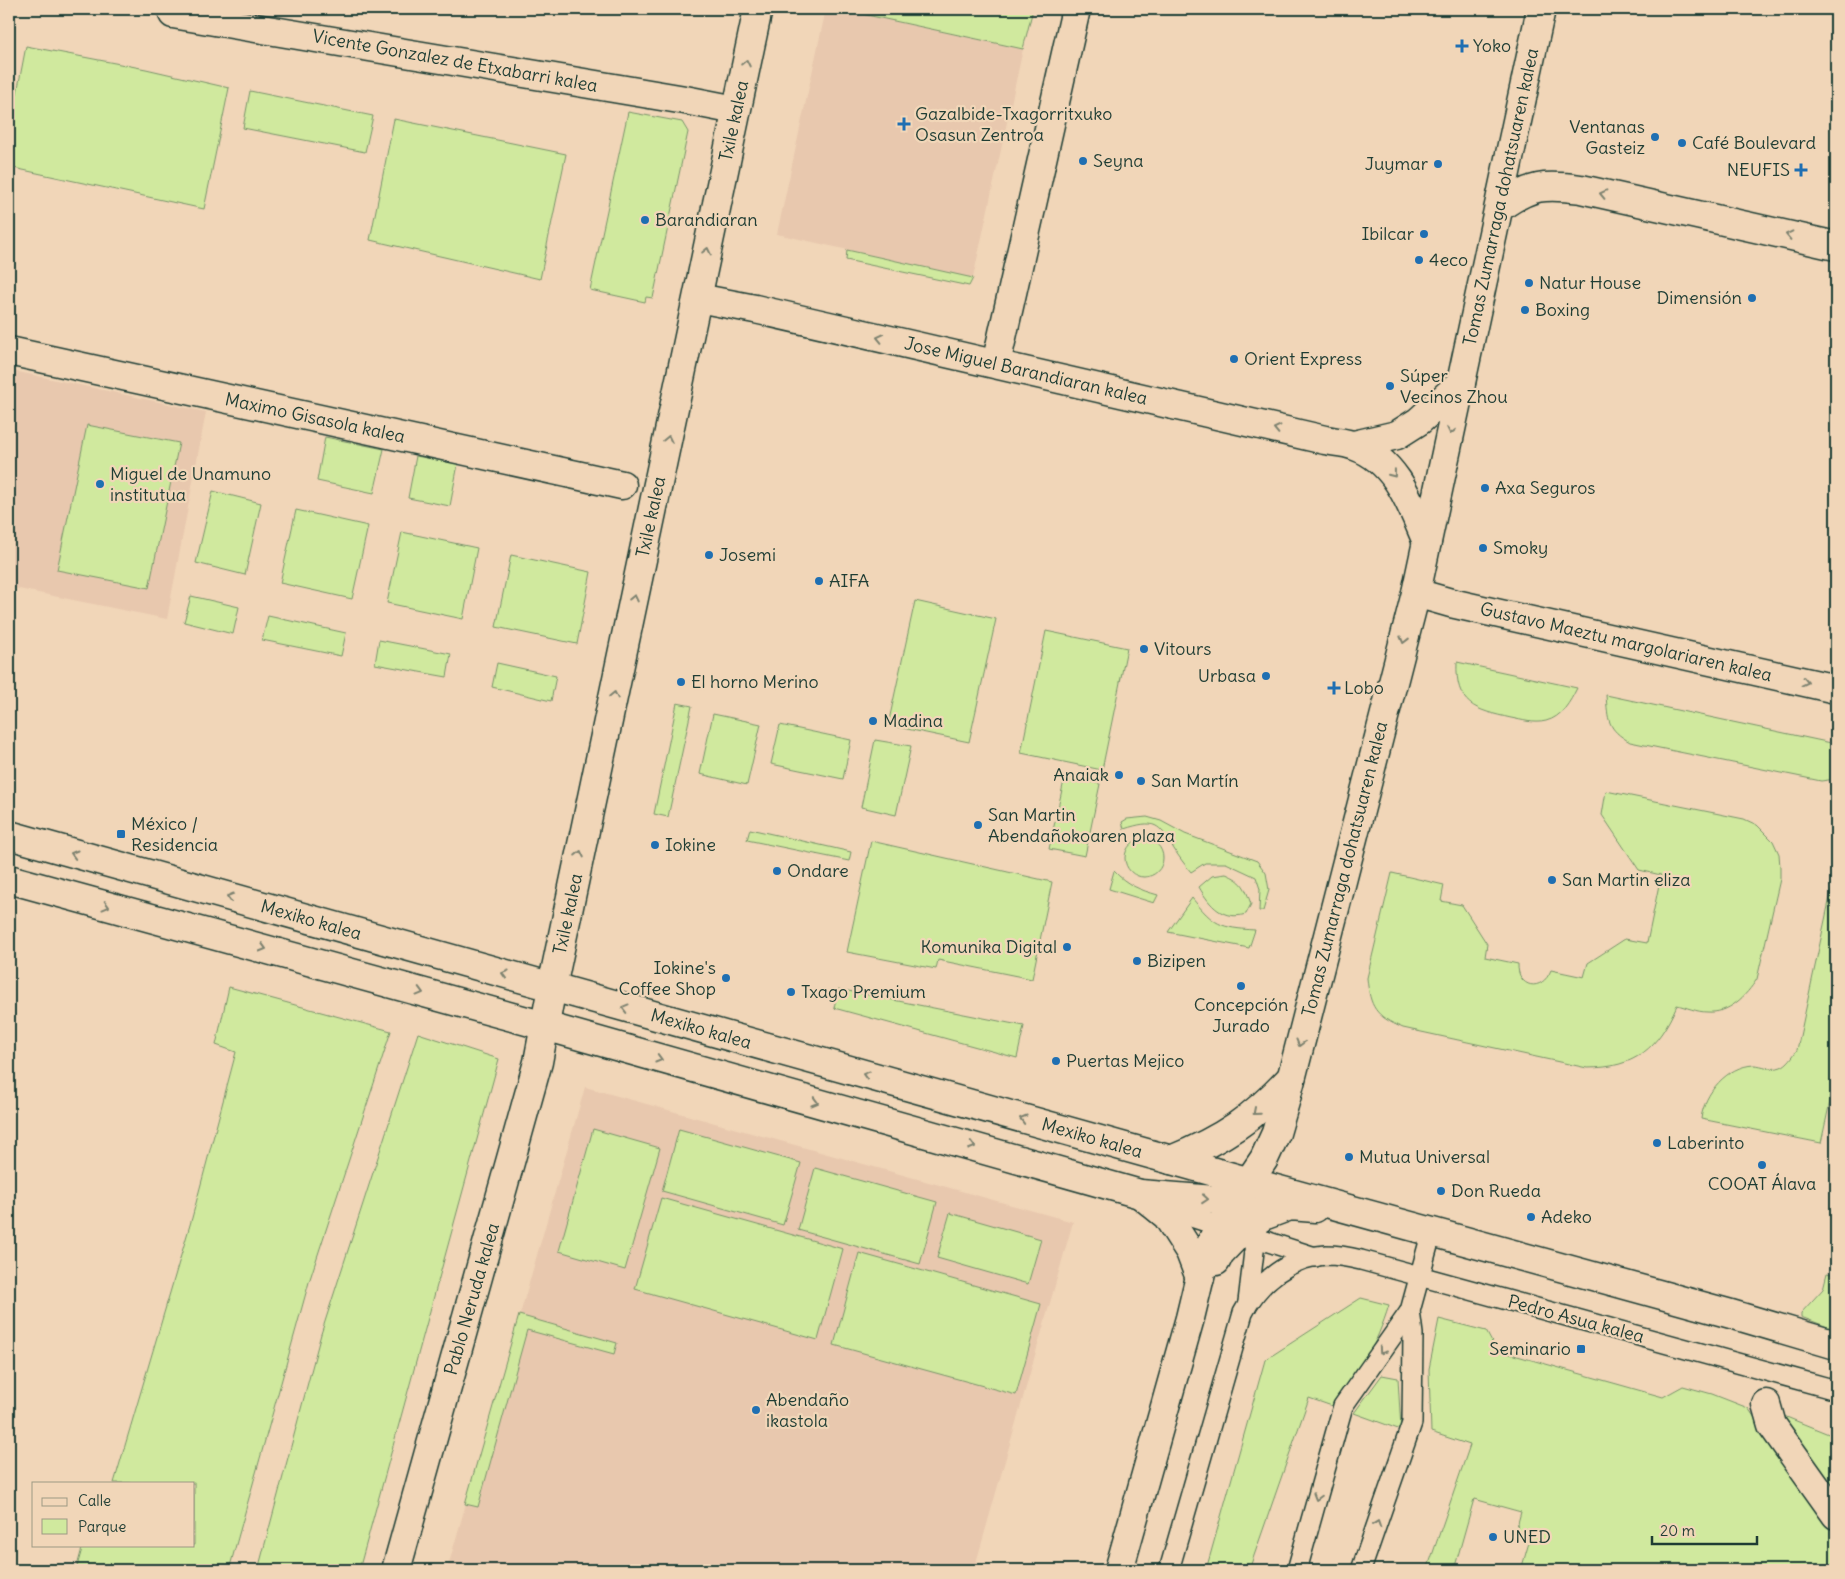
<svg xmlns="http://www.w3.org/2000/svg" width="1845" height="1579" font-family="Delius,sans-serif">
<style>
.built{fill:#e8c8ae}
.green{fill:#d0e99e;stroke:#789369}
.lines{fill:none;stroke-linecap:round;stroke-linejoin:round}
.service-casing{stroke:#1f3d34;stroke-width:22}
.pedestrian-casing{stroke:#1f3d34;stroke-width:31}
.minor-casing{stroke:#1f3d34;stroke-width:31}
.secondary-casing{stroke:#1f3d34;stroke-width:31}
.primary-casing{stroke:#1f3d34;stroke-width:31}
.service{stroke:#f1d6b8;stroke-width:19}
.pedestrian{stroke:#f1d6b8;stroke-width:28}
.minor{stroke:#f1d6b8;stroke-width:28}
.secondary{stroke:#f1d6b8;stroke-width:28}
.primary{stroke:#f1d6b8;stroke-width:28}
.oneway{stroke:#7d826f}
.poi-dot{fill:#1f6fb2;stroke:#f1d6b8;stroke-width:2}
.labels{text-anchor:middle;stroke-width:4.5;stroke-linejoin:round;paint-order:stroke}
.poi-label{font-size:18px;fill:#1f3d34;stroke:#f1d6b8;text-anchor:start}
.street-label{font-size:18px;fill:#1f3d34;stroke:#f1d6b8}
</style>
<rect width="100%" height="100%" fill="#f1d6b8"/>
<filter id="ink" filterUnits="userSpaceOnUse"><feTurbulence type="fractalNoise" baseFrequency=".02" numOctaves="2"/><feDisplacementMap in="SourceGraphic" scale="10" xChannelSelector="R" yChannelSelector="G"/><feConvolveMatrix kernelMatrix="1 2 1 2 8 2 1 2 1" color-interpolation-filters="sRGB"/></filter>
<g filter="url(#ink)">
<g class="built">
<polygon points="826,9 839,9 1023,49 973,278 777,234"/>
<polygon points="9,370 206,412 167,619 9,587"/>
<polygon points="585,1087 1073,1222 974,1570 447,1570"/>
</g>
<g class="green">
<polygon points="839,9 1033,9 1023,49"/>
<polygon points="26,46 146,69 229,88 204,209 9,167 9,135"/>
<polygon points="250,91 373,116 365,152 243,128"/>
<polygon points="628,112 682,122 688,132 653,298 646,297 645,302 590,290"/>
<polygon points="394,119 566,154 540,279 370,240"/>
<polygon points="847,250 973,278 969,286 846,260"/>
<polygon points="87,425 179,443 149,588 57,570"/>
<polygon points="325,437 384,449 374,493 317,481"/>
<polygon points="416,456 458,464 450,506 408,498"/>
<polygon points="213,491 261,503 245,575 196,563"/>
<polygon points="296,510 368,526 352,599 280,583"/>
<polygon points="402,532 477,548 463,619 387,603"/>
<polygon points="511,555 591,572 577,644 496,627"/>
<polygon points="191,596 239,607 233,634 184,622"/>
<polygon points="915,601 996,619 969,742 888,725"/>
<polygon points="268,616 346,633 341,656 262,640"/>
<polygon points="1046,631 1127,648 1102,770 1021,753"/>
<polygon points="379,640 451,654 447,677 375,664"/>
<path d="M 1457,662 L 1577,688 C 1570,702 1562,717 1546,721 C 1534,724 1522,720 1511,718 C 1475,710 1455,705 1457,662 Z"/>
<polygon points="497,663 556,676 551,701 492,687"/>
<path d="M 1606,695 L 1836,744 L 1836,779 L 1821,781 L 1630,742 C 1607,729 1608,720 1606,695 Z"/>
<polygon points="677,703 692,706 668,817 654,814"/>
<polygon points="713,714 761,724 747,785 700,774"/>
<polygon points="780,725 851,740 843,779 771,764"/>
<polygon points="875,740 911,746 896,815 861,807"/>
<polygon points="1065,776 1100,784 1085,856 1049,849"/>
<path d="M 1606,791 L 1744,819 L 1757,825 L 1773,841 L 1779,854 L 1780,867 L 1780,879 L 1757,979 C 1746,996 1729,1014 1707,1012 C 1697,1012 1686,1007 1677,1005 C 1658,1048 1636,1068 1587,1068 L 1403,1028 C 1375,1016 1370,1007 1367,978 L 1392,873 L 1444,885 L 1441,901 L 1462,905 L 1487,944 L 1485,957 L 1518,964 C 1517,988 1542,993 1551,970 L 1584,977 L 1588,963 L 1625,939 L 1647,943 L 1661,875 L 1639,870 L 1602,815 Z"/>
<path d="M 1147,817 L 1161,821 L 1185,834 L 1257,861 L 1266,873 L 1269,890 L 1263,911 L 1259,911 L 1260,889 L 1256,877 L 1226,863 L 1205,863 L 1191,872 C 1185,865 1179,857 1174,849 C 1159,823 1155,819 1124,829 L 1122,822 L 1127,819 Z"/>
<polygon points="750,829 851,852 849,861 747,840"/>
<circle cx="1144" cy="858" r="19"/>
<polygon points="871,841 1052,882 1032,979 938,960 936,969 847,952"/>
<path d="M 1836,869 L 1836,1074 L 1821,1143 L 1701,1119 C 1704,1093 1727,1066 1754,1065 C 1763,1065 1771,1071 1781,1067 C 1788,1064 1793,1056 1797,1050 Z"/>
<path d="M 1114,871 C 1127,885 1140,890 1158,895 L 1154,903 L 1109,889 Z"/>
<path d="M 1226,874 C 1243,881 1245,887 1251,904 L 1246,914 C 1223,921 1210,906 1199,887 L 1212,876 Z"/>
<path d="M 1192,898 C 1214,925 1220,928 1255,930 L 1249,948 L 1168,932 Z"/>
<polygon points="229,987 391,1031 309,1282 229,1570 76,1570 83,1545 194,1545 194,1483 114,1483 192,1218 236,1052 216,1045"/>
<polygon points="838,989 1024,1026 1017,1058 834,1008"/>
<polygon points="418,1033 499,1059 359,1570 258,1570 321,1334"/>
<polygon points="593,1129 660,1148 625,1270 559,1251"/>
<polygon points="679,1129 801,1163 783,1225 662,1191"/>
<polygon points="815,1168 937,1202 920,1264 798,1230"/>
<polygon points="661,1198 843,1249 818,1340 635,1289"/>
<polygon points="950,1213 1041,1239 1028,1284 937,1258"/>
<polygon points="859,1253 1041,1304 1016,1395 834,1345"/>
<polygon points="1827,1273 1836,1275 1836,1330 1801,1317 1801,1313 1823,1289"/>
<path d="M 1361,1298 L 1389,1305 C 1377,1344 1360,1375 1332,1406 L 1309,1398 L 1249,1570 L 1206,1570 L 1265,1360 Z"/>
<polygon points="519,1315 617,1343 614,1354 527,1330 478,1507 465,1504"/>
<polygon points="1439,1319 1486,1331 1496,1350 1663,1397 1683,1386 1712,1394 1748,1408 1836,1533 1836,1570 1521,1570 1530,1539 1515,1534 1521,1512 1474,1499 1454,1570 1427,1570 1470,1445 1431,1432 1429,1369"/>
<polygon points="1382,1375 1398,1378 1401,1430 1354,1413"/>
<polygon points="1784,1416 1836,1437 1836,1500 1784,1425"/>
</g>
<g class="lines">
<defs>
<g id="service">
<polyline points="1157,1206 1315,1257"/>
<polyline points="1248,1302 1257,1226"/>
<path d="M 1169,1570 L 1243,1313 C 1259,1281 1290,1257 1326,1255 C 1338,1255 1349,1257 1361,1260 L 1836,1390"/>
<polyline points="1297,1570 1343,1406 1410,1311"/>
<polyline points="1361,1570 1412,1423 1413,1334 1410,1311 1432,1231"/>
</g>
<g id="pedestrian">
<polyline points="9,351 622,485"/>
<polyline points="1766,1404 1772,1425 1836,1515"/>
</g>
<g id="minor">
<polyline points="173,14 685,100 736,110"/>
<path d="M 1500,207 C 1531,185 1544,184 1581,189 L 1836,246"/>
<path d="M 698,298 L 755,309 L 1325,440 C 1335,442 1346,442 1355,446 C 1397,461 1411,505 1427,542"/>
<polyline points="996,364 1076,9"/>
<polyline points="1354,445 1397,435 1419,421 1461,383"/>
<polyline points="1416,593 1451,603 1836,689"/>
<polyline points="396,1570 538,1062 552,987 758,9"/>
</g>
<g id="secondary">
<polyline points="9,835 1250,1182"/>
<polyline points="9,879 545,1026 1140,1194 1290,1206"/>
<path d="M 1171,1160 C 1223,1139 1252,1119 1291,1078"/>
<polyline points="1140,1194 1167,1216 1190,1252 1200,1278"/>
</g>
<g id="primary">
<polyline points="1250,1182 1731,1314 1836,1345"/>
<polyline points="1216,1261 1220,1253 1240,1232 1263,1216 1290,1206 1315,1208"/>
<polyline points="1119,1570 1190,1318 1203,1264 1213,1239 1235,1202 1264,1159 1276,1133 1287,1095 1416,593 1541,9"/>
</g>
</defs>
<use href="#service" class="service-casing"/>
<use href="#pedestrian" class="pedestrian-casing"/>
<use href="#minor" class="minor-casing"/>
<use href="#secondary" class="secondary-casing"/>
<use href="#primary" class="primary-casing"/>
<use href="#service" class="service"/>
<use href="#pedestrian" class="pedestrian"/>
<use href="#minor" class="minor"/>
<use href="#secondary" class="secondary"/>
<use href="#primary" class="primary"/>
</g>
<defs><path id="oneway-chevron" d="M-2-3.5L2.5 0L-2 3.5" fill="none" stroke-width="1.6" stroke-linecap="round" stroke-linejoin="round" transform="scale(1.25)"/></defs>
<g class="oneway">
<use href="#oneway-chevron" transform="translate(746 63) rotate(-78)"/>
<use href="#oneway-chevron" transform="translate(1603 194) rotate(-167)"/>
<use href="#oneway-chevron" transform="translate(1789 235) rotate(-167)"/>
<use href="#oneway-chevron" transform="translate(707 251) rotate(-78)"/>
<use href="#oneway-chevron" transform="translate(880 338) rotate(-167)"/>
<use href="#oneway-chevron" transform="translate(1277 429) rotate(-167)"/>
<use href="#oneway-chevron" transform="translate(1451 431) rotate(102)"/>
<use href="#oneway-chevron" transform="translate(668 439) rotate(-78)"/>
<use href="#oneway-chevron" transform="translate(1393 474) rotate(52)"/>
<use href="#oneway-chevron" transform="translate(634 598) rotate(-78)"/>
<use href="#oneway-chevron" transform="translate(1404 640) rotate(104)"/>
<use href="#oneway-chevron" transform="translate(1805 682) rotate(13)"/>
<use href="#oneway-chevron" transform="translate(614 695) rotate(-78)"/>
<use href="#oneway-chevron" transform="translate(74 854) rotate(-164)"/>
<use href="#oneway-chevron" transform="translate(580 854) rotate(-78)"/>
<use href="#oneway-chevron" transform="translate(230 897) rotate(-164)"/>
<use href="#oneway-chevron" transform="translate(106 906) rotate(15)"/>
<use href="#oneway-chevron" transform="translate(263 948) rotate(16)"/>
<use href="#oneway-chevron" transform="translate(505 974) rotate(-164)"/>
<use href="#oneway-chevron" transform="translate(420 992) rotate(15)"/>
<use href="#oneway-chevron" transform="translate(625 1008) rotate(-165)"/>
<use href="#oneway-chevron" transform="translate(1300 1043) rotate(105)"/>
<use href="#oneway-chevron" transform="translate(659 1059) rotate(16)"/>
<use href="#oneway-chevron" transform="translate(866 1075) rotate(-164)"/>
<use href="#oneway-chevron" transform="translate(815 1102) rotate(16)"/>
<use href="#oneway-chevron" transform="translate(1256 1112) rotate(139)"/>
<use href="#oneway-chevron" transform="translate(1023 1119) rotate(-164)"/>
<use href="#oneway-chevron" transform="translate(972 1146) rotate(16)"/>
<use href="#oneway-chevron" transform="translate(1205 1199) rotate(5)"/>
<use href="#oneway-chevron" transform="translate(1382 1351) rotate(125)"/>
<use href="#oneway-chevron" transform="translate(1317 1497) rotate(106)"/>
<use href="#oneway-chevron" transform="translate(1377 1524) rotate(-71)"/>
</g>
</g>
<g class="poi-dot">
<path d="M1459.5 38.5h5v5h5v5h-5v5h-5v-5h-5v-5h5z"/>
<path d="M901.5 116.5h5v5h5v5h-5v5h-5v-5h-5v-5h5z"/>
<circle cx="1655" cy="137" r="5"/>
<circle cx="1682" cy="143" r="5"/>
<circle cx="1083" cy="161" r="5"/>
<circle cx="1438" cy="164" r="5"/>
<path d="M1798.5 162.5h5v5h5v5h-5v5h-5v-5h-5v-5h5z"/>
<circle cx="645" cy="220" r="5"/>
<circle cx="1424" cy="234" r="5"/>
<circle cx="1419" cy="260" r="5"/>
<circle cx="1529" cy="283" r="5"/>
<circle cx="1752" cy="298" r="5"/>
<circle cx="1525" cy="310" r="5"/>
<circle cx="1234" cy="359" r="5"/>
<circle cx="1390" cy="386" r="5"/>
<circle cx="100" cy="484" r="5"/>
<circle cx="1485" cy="488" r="5"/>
<circle cx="1483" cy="548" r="5"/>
<circle cx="709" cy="555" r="5"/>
<circle cx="819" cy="581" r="5"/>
<circle cx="1144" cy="649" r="5"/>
<circle cx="1266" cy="676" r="5"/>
<circle cx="681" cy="682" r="5"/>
<path d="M1331.5 680.5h5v5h5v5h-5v5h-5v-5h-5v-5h5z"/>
<circle cx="873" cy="721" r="5"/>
<circle cx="1119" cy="775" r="5"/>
<circle cx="1141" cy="781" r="5"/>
<circle cx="978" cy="825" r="5"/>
<rect x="116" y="829" width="10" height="10" rx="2.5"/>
<circle cx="655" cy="845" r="5"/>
<circle cx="777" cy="871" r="5"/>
<circle cx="1552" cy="880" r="5"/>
<circle cx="1067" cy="947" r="5"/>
<circle cx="1137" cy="961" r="5"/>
<circle cx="726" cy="978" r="5"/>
<circle cx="1241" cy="986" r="5"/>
<circle cx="791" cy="992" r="5"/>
<circle cx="1056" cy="1061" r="5"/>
<circle cx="1657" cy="1143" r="5"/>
<circle cx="1349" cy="1157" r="5"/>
<circle cx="1762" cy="1165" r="5"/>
<circle cx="1441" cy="1191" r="5"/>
<circle cx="1531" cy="1217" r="5"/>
<rect x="1576" y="1344" width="10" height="10" rx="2.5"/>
<circle cx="756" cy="1410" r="5"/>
<circle cx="1493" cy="1537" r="5"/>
</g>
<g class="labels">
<g class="poi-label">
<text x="1473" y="52">Yoko</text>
<text x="915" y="120">Gazalbide-Txagorritxuko<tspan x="915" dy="21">Osasun Zentroa</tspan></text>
<text x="1645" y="133" text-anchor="end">Ventanas<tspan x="1645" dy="21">Gasteiz</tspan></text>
<text x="1692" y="149">Café Boulevard</text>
<text x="1093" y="167">Seyna</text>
<text x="1428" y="170" text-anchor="end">Juymar</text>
<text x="1790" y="176" text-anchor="end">NEUFIS</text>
<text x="655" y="226">Barandiaran</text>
<text x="1414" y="240" text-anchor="end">Ibilcar</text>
<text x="1429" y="266">4eco</text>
<text x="1539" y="289">Natur House</text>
<text x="1742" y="304" text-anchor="end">Dimensión</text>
<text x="1535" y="316">Boxing</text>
<text x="1244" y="365">Orient Express</text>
<text x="1400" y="382">Súper<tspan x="1400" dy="21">Vecinos Zhou</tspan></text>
<text x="110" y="480">Miguel de Unamuno<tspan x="110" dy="21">institutua</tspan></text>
<text x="1495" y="494">Axa Seguros</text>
<text x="1493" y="554">Smoky</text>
<text x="719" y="561">Josemi</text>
<text x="829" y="587">AIFA</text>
<text x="1154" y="655">Vitours</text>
<text x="1256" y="682" text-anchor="end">Urbasa</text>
<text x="691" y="688">El horno Merino</text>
<text x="1344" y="694">Lobo</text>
<text x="883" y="727">Madina</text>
<text x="1109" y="781" text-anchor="end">Anaiak</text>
<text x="1151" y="787">San Martín</text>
<text x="988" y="821">San Martin<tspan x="988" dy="21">Abendañokoaren plaza</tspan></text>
<text x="131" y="830">México /<tspan x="131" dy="21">Residencia</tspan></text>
<text x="665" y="851">Iokine</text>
<text x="787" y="877">Ondare</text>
<text x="1562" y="886">San Martin eliza</text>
<text x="1057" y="953" text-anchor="end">Komunika Digital</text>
<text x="1147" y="967">Bizipen</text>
<text x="716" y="974" text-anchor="end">Iokine's<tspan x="716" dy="21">Coffee Shop</tspan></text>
<text x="801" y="998">Txago Premium</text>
<text x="1241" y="1011" text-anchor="middle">Concepción<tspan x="1241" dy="21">Jurado</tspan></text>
<text x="1066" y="1067">Puertas Mejico</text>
<text x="1667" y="1149">Laberinto</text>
<text x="1359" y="1163">Mutua Universal</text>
<text x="1762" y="1190" text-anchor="middle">COOAT Álava</text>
<text x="1451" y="1197">Don Rueda</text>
<text x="1541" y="1223">Adeko</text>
<text x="1571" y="1355" text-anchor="end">Seminario</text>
<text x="766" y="1406">Abendaño<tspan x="766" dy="21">ikastola</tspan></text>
<text x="1503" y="1543">UNED</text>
</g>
<g class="street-label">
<text transform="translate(455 61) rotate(10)" y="6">Vicente Gonzalez de Etxabarri kalea</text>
<text transform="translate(734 121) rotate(-78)" y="6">Txile kalea</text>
<text transform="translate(1501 197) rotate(-78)" y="6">Tomas Zumarraga dohatsuaren kalea</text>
<text transform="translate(1026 371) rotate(13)" y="6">Jose Miguel Barandiaran kalea</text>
<text transform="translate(315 418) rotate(12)" y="6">Maximo Gisasola kalea</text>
<text transform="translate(651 517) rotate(-78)" y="6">Txile kalea</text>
<text transform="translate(1626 642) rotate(13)" y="6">Gustavo Maeztu margolariaren kalea</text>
<text transform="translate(1345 869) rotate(-76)" y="6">Tomas Zumarraga dohatsuaren kalea</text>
<text transform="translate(568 914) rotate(-78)" y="6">Txile kalea</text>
<text transform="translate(311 920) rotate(16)" y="6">Mexiko kalea</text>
<text transform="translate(701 1029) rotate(16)" y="6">Mexiko kalea</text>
<text transform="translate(1092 1138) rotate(16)" y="6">Mexiko kalea</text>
<text transform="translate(472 1299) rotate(-74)" y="6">Pablo Neruda kalea</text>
<text transform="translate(1576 1319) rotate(15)" y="6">Pedro Asua kalea</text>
</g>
</g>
<rect width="1845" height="1579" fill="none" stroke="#f1d6b8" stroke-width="30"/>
<rect x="15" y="15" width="1815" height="1549" fill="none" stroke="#1f3d34" stroke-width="2" filter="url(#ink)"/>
<rect x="32" y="1482" width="162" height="65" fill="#f1d6b8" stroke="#9d9983"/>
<rect x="42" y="1498" width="25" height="8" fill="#f1d6b8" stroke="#9d9983"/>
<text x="78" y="1506" font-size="15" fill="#1f3d34">Calle</text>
<rect x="42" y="1519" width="25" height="15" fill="#d0e99e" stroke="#9d9983"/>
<text x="78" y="1532" font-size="15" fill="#1f3d34">Parque</text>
<path d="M1652 1536v8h105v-8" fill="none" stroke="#1f3d34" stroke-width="2.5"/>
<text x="1660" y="1536" font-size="15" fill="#1f3d34" stroke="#f1d6b8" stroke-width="4" paint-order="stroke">20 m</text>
</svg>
